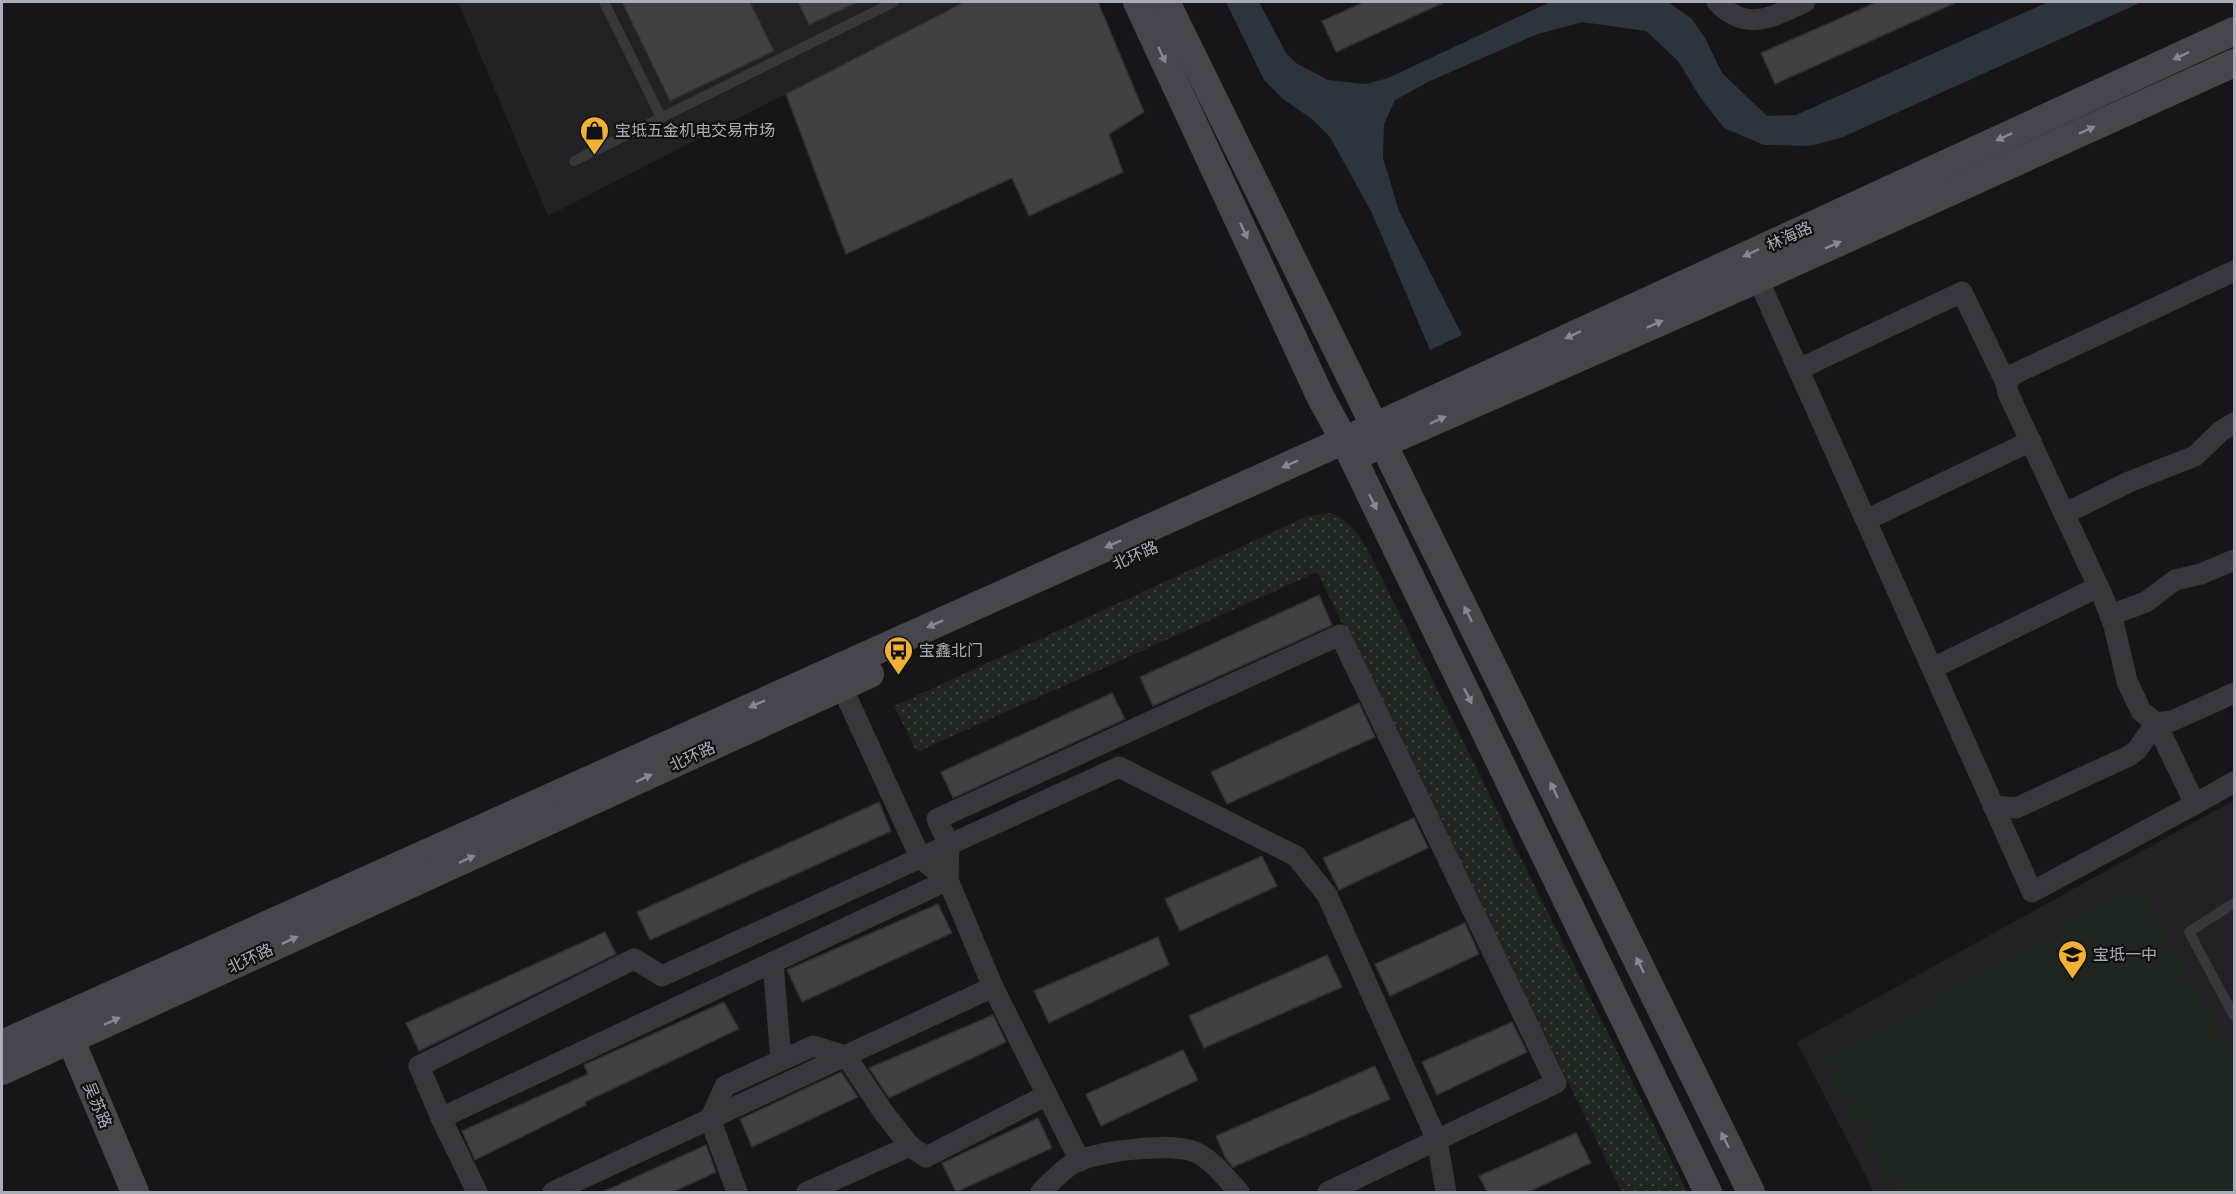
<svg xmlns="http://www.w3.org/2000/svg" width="2236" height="1194" font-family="Figtree,'Noto Sans SC',sans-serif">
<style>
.built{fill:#222225}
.park{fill:url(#park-dots)}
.pitch{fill:#1e261f}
.water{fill:#2c353c}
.building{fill:#404145;stroke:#303034;stroke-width:1.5}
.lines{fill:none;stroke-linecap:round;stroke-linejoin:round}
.lane{stroke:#37383d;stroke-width:10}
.street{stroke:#37383d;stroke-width:21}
.secondary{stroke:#45474d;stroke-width:28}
.oneway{fill:#858993}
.labels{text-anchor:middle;stroke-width:4.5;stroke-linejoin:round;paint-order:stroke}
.poi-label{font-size:16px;fill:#a8adb8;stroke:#111113;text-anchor:start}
.street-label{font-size:16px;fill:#a8adb8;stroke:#111113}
</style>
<defs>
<pattern id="park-dots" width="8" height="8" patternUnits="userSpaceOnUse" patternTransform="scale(1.5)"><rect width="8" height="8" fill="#1e261f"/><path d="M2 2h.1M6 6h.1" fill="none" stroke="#3c433d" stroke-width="1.8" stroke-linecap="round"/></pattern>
</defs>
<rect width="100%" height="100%" fill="#161618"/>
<g class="built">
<polygon points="458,2 964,2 548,216"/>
<polygon points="2234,800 2234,1192 1874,1192 1797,1042"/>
</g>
<path class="park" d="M 1331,513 C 1348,519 1358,533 1367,548 L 1687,1192 L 1622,1192 L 1317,572 L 917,752 L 894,706 L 1308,516 Z"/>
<polygon class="pitch" points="2135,880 2234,1054 2234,1192 1894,1192 1818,1060"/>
<polygon class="water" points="1226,2 1259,2 1286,53 1296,63 1328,80 1366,84 1388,78 1550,2 1668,2 1692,19 1705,38 1722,73 1767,116 1796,115 2048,2 2142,2 1843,137 1811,146 1764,145 1724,128 1700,97 1678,61 1646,31 1582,22 1535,35 1430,81 1395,100 1384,124 1383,158 1399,211 1462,335 1430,350 1372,213 1330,137 1312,119 1283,99 1264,80"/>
<g class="building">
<polygon points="622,2 750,2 774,51 670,101"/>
<polygon points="798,2 858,2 809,25"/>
<polygon points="964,2 1098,2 1144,112 1109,134 1123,172 1029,216 1012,178 846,254 786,94"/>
<polygon points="1364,2 1445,2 1336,52 1322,21"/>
<polygon points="1877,2 1957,2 1775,84 1761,53"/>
<polygon points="1319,595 1332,625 1153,706 1140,677"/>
<polygon points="1112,693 1125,719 953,798 941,772"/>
<polygon points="1359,703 1375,737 1227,804 1211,772"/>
<polygon points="879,802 891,831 650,940 637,912"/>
<polygon points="1414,818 1428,848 1339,890 1323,858"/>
<polygon points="1262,856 1277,886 1180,931 1165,899"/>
<polygon points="938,904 952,933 802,1002 787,970"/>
<polygon points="1465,923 1479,954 1390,996 1375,964"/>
<polygon points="605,932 616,954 419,1051 406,1023"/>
<polygon points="1158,937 1169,965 1049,1023 1034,991"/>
<polygon points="1327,955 1342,987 1204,1048 1189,1016"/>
<polygon points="724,1002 739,1029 585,1102 586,1105 475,1160 462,1131 588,1074 584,1065"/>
<polygon points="993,1015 1006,1042 889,1098 869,1068"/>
<polygon points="1512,1022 1527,1052 1437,1095 1422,1062"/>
<polygon points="1183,1050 1198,1080 1101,1126 1086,1094"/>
<polygon points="1375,1066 1390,1099 1233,1167 1226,1159 1216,1136"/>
<polygon points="841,1072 858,1097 752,1147 740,1119"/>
<polygon points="1038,1118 1052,1148 956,1192 942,1163"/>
<polygon points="1576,1133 1591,1163 1528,1192 1487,1192 1479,1176"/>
<polygon points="706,1145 716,1172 673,1192 603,1192"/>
</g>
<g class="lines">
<g class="lane">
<polyline points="604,2 661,117"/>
<polyline points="574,161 894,2"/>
<polyline points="2234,903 2189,932 2234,1016"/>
</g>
<g class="street">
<path d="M 1717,2 C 1747,33 1772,17 1805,2"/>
<polyline points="2234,271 2029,367 2014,374 2006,383 2008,393 2104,599 2114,626 2127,681 2141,711 2156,723 2172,721 2234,693"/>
<polyline points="1758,279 2032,892 2195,804"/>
<polyline points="1799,369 1962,292 2006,383"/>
<polyline points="2064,514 2129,482 2195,456 2221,431 2234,423"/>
<polyline points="1866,520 2031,441"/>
<polyline points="2110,615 2146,602 2175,580 2201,574 2234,560"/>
<polyline points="1933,668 2098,587"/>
<polyline points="836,674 921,859 948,880 993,987 1080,1161"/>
<polyline points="1993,806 2016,808 2129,756 2137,750 2156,723 2195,804 2234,782"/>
<polyline points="773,962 781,1060"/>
<polyline points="441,1118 948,880 949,845 937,819 1340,635 1556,1083 1328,1192"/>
<polyline points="477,1192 441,1118 419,1066 634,959 662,976 1119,767 1296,856 1327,895 1437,1140 1446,1192"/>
<polyline points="553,1192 993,987"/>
<polyline points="737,1192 710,1119 725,1086 813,1046 846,1056 884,1113 910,1146"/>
<polyline points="807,1192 910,1146 926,1157 1047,1095"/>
<path d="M 1041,1192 C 1050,1183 1060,1172 1072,1164 C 1094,1151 1171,1142 1195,1152 C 1213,1160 1226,1178 1239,1192"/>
</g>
<g class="secondary">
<polyline points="1137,2 1321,398 1344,440 1708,1192"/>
<polyline points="1166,2 1751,1192"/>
<polyline points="1353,457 1758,279 2234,63"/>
<polyline points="63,1022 135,1192"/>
<polyline points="2,1044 1376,426 2234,31"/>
<polyline points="2,1071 870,674"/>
</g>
</g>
<defs><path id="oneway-solid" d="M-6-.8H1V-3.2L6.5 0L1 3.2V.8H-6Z" transform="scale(1.5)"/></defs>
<g class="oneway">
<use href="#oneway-solid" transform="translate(1162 55) rotate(65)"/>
<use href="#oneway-solid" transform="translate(2181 56) rotate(155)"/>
<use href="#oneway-solid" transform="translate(2087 130) rotate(-24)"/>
<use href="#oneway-solid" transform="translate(2004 137) rotate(155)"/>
<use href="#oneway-solid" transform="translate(1244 231) rotate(65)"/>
<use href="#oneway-solid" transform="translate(1833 245) rotate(-24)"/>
<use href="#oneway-solid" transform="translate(1751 253) rotate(155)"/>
<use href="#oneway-solid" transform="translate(1655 324) rotate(-24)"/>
<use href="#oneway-solid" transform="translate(1573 335) rotate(155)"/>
<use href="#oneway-solid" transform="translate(1438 420) rotate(-24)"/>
<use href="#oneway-solid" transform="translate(1290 464) rotate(156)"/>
<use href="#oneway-solid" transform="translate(1373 502) rotate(64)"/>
<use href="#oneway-solid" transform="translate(1113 544) rotate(156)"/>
<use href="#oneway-solid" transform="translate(1468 614) rotate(-116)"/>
<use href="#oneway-solid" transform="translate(935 624) rotate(156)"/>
<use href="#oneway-solid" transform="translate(1468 696) rotate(64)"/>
<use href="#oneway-solid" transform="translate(757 704) rotate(156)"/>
<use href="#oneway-solid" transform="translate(644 778) rotate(-25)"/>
<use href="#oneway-solid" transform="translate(1554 790) rotate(-116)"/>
<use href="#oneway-solid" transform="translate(467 859) rotate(-25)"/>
<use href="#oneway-solid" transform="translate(290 940) rotate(-25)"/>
<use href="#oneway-solid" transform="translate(1640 965) rotate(-116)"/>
<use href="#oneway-solid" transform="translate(112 1021) rotate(-25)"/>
<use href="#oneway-solid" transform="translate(1725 1140) rotate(-116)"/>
</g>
<defs>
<symbol id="shop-pin" viewBox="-11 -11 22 30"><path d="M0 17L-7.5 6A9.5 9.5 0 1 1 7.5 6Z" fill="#f2b134" stroke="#111113"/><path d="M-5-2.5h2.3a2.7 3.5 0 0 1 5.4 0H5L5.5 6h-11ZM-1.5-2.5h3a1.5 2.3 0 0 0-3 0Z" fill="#111"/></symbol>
<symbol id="bus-pin" viewBox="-11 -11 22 30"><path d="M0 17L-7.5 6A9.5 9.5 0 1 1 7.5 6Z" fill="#f2b134" stroke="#111113"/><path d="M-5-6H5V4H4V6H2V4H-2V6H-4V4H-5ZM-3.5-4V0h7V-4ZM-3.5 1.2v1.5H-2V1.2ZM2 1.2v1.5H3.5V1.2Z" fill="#111"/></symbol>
<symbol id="school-pin" viewBox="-11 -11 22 30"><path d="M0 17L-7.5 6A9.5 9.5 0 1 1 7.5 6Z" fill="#f2b134" stroke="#111113"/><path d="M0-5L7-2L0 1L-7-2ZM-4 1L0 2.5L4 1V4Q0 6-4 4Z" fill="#111"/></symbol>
</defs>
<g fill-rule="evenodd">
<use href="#shop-pin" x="578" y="114" width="33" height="45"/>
<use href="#bus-pin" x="882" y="634" width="33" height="45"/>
<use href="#school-pin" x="2056" y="938" width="33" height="45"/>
</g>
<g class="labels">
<g class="poi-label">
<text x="615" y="136">宝坻五金机电交易市场</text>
<text x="919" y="656">宝鑫北门</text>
<text x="2093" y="960">宝坻一中</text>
</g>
<g class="street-label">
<text transform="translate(1789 236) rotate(-25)" y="6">林海路</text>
<text transform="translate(1135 555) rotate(-24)" y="6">北环路</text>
<text transform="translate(692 756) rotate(-25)" y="6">北环路</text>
<text transform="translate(250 958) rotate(-25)" y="6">北环路</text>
<text transform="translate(98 1105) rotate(67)" y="6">吴苏路</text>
</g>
</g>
<rect width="2236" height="1194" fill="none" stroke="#a8adb8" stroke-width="6"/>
</svg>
